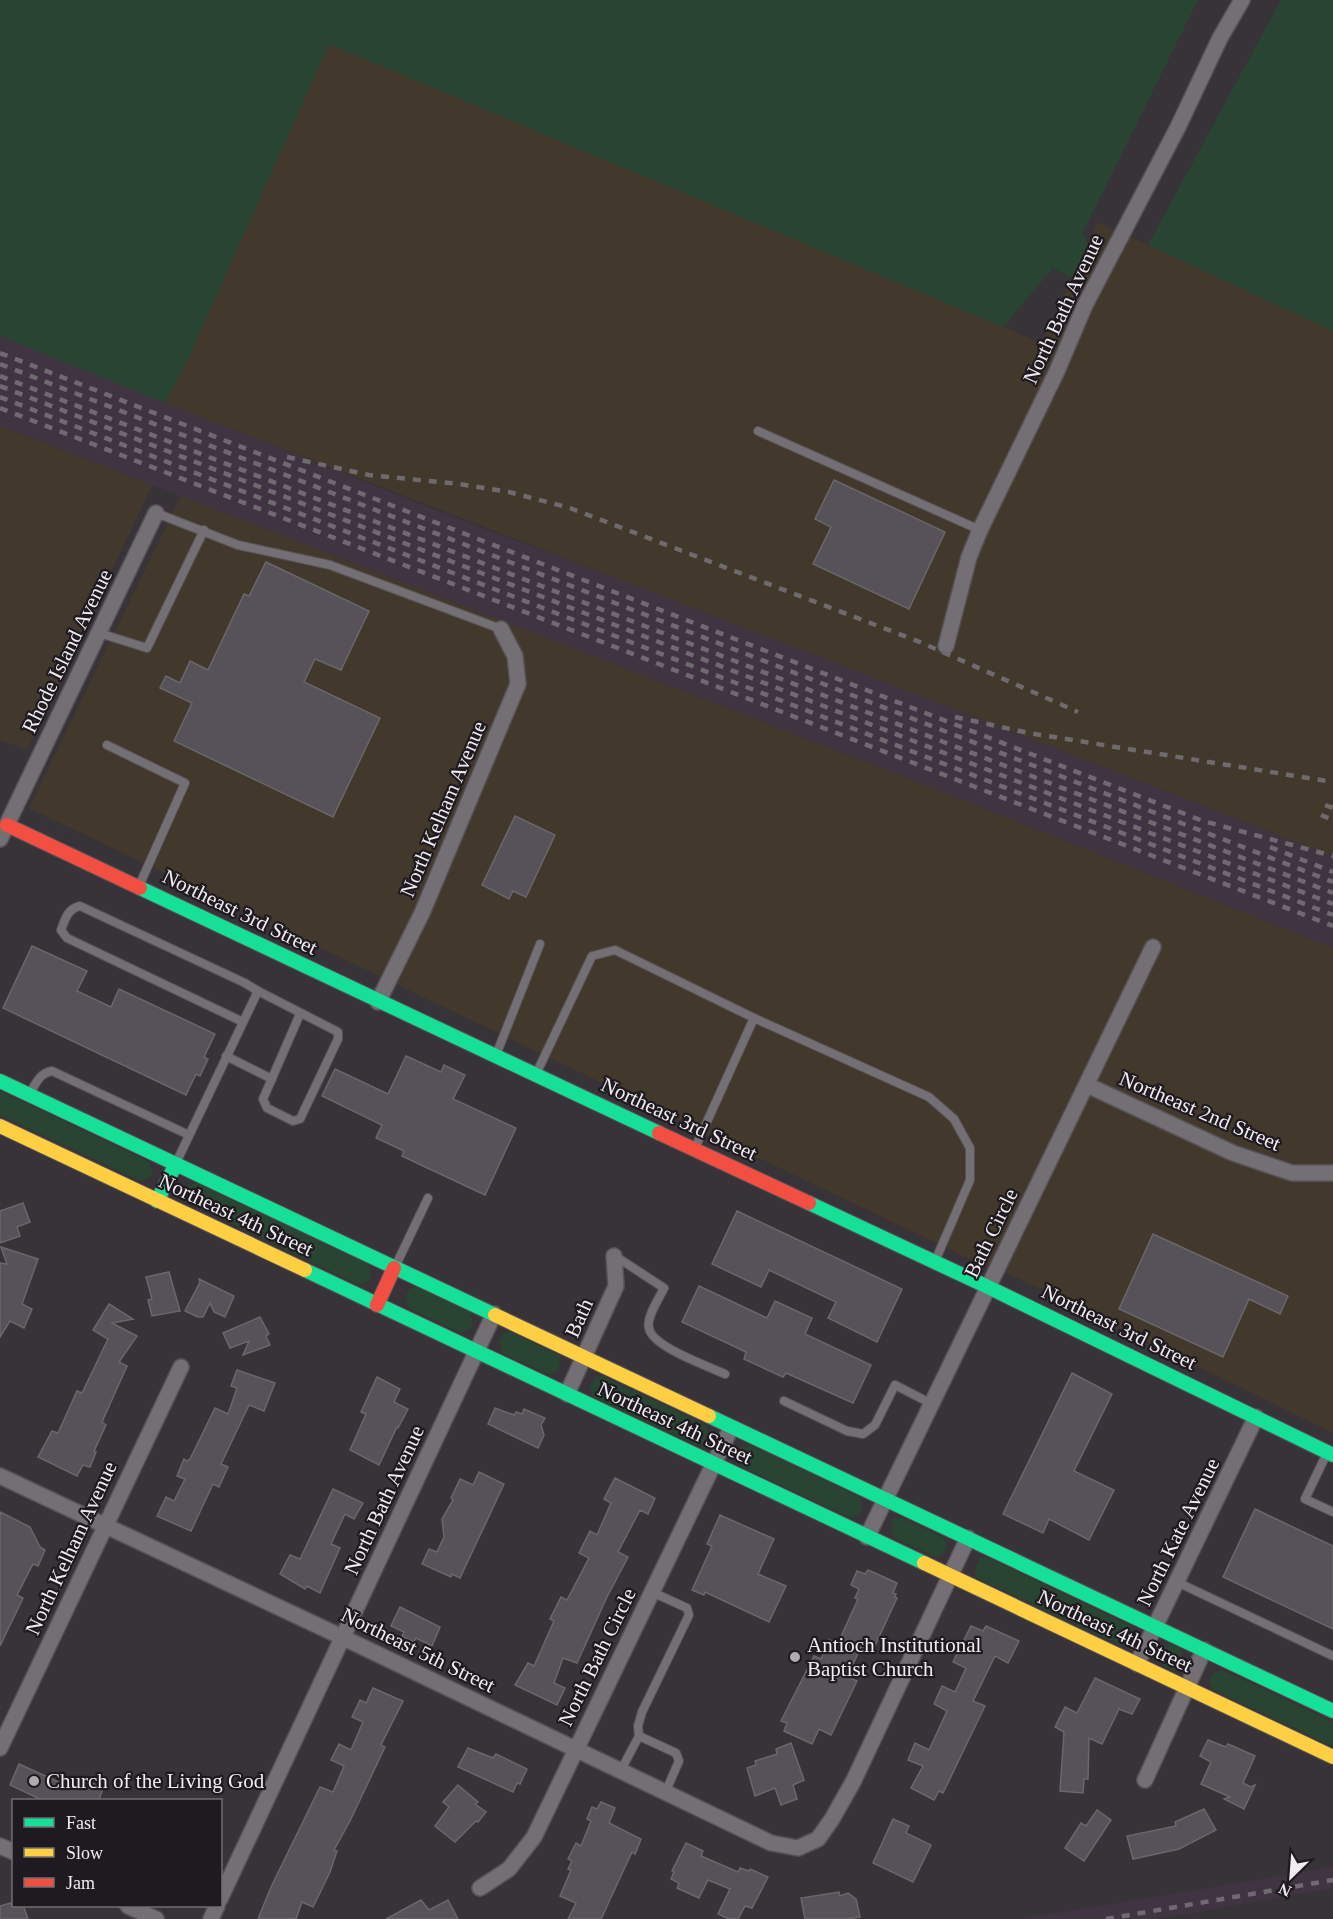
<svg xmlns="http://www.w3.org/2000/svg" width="1333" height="1919" font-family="Georgia,serif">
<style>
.built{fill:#413442}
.industrial{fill:#42382b}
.green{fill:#294432}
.building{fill:#575159;stroke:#6a676b;stroke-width:1.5}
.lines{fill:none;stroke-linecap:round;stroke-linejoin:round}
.lane-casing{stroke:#565156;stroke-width:10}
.street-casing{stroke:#565156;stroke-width:18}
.fast-casing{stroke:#565156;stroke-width:16}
.slow-casing{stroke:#565156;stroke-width:16}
.jam-casing{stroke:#565156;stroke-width:16}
.lane{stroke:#746f74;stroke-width:8}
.street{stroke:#746f74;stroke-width:15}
.fast{stroke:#16e098;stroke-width:14}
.slow{stroke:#ffcf43;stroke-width:14}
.jam{stroke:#f24e42;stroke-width:14}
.rail{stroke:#6f6a6f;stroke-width:4.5;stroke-dasharray:8 8;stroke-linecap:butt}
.poi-dot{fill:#b0abb1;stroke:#1e1a1f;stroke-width:2}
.labels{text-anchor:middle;stroke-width:4.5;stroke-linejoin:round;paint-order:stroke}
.street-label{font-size:21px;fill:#f1ebf2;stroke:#1e1a1f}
.poi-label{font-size:21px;fill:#f1ebf2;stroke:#1e1a1f;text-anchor:start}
</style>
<rect width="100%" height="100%" fill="#383338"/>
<g class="built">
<polygon points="0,336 445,514 633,584 1333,856 1333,948 935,789 0,426"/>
<polygon points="1333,1867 1333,1888 1156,1919 1023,1919"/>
</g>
<g class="industrial">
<polygon points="329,44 1041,343 1098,222 1333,331 1333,856 165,403 188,359"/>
<polygon points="0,426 152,485 27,750 0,740"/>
<polygon points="181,496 935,789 1333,948 1333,1433 1016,1277 978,1263 29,808"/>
</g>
<g class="green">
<polygon points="0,0 1198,0 1083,232 1088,244 1072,278 1053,268 1003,327 329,44 188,359 165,403 0,336"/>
<polygon points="1281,0 1333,0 1333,331 1148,245"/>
<polygon points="0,1091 149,1162 153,1172 149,1178 140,1181 0,1115"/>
<polygon points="196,1183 368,1264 371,1275 368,1281 359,1285 185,1201 183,1192 188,1185"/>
<polygon points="416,1287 470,1312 473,1324 470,1329 461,1333 409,1308 405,1298 409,1289"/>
<polygon points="511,1332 561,1356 558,1371 551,1375 502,1353 499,1342 503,1333"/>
<polygon points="602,1376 706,1425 709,1437 705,1443 696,1445 593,1397 590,1386 595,1378"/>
<polygon points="749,1445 860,1497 862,1508 859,1515 851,1518 742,1467 736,1457 740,1447"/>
<polygon points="894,1518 902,1518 944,1538 947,1547 944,1553 936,1557 894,1538 891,1529"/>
<polygon points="980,1557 988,1558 1131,1626 1133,1636 1128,1643 1121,1646 975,1577 976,1567"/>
<polygon points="1171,1644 1180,1647 1183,1659 1180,1667 1173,1671 1162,1665 1159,1654 1162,1646"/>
<polygon points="1222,1670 1333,1722 1333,1747 1214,1690 1209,1683 1213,1673"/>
</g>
<g class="building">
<polygon points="834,480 945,532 909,609 813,564 831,527 815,519"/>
<polygon points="266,562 369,611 341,670 315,659 304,682 380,718 333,817 174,741 192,703 160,688 166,676 180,683 190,661 208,670 244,594 249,596"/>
<polygon points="515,816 555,835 526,897 513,891 509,899 482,885"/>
<polygon points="32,946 87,971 77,991 111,1007 119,989 215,1034 204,1057 208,1059 200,1076 196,1074 186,1095 3,1008"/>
<polygon points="406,1056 441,1072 444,1065 465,1075 453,1099 516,1128 485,1195 402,1156 404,1151 376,1138 382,1125 322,1096 335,1069 388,1094"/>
<polygon points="23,1203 30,1222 17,1227 20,1236 0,1243 0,1211"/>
<polygon points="737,1211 902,1289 877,1342 828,1318 836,1302 769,1270 761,1287 712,1264"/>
<polygon points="1153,1234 1288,1296 1280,1314 1249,1299 1223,1357 1119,1309"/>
<polygon points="1,1247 38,1259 22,1304 32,1309 24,1328 10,1321 0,1337 0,1263 7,1264"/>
<polygon points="169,1272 180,1311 152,1316 148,1300 152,1299 146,1277"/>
<polygon points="199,1279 234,1296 225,1317 214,1312 210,1303 203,1317 198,1317 185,1311 200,1282"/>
<polygon points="699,1286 767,1318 775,1301 812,1318 805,1334 871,1365 853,1403 786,1373 783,1377 744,1359 746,1352 682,1322"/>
<polygon points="109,1304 133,1319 112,1323 137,1336 119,1362 127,1366 102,1422 106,1425 94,1451 96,1452 90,1467 83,1465 77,1476 38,1457 52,1431 58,1433 77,1391 82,1393 108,1339 93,1330"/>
<polygon points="260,1317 269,1334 266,1336 270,1345 243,1355 249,1341 230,1348 223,1333"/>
<polygon points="237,1370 275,1383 264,1411 249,1405 221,1464 228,1467 219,1487 213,1484 191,1531 157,1516 166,1497 174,1501 185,1479 177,1476 184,1459 187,1461 190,1459 215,1408 228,1414 237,1388 231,1386"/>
<polygon points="1072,1373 1112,1394 1074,1471 1114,1490 1089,1540 1049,1519 1043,1533 1003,1514"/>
<polygon points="377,1377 400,1389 394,1402 408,1409 398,1428 397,1427 379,1465 350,1450 366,1414 361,1412"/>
<polygon points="495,1408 514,1415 516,1412 522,1414 524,1409 545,1418 541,1425 544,1435 538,1448 488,1424"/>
<polygon points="479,1472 504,1484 460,1578 452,1574 451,1577 422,1564 429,1549 437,1552 444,1537 442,1519 453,1500 451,1498 460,1479 473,1485"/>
<polygon points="615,1478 655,1498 648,1514 640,1510 618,1552 628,1557 607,1597 577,1663 563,1658 554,1683 565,1688 557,1705 515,1685 528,1663 534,1666 554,1621 550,1619 561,1597 567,1600 589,1558 579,1553 590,1531 597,1535 611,1503 604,1499"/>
<polygon points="333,1489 363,1503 354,1519 345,1514 331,1544 340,1548 320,1593 307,1586 305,1589 280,1574 290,1555 300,1559"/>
<polygon points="1255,1509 1333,1546 1333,1629 1223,1577"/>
<polygon points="0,1512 30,1527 40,1547 45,1550 38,1566 33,1564 17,1595 23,1598 0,1646"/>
<polygon points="720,1515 774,1539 758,1574 786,1586 769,1622 705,1592 704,1595 692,1590 712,1546 707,1544"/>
<polygon points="868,1570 897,1583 893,1593 896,1594 895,1597 897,1598 872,1652 861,1647 847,1677 857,1681 831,1735 819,1729 812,1744 784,1731 787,1723 781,1721 814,1656 821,1659 829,1640 838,1643 858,1599 855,1598 859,1589 851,1585 857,1571 865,1574"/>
<polygon points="400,1607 440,1627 432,1646 416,1638 414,1642 402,1636 404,1632 391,1626"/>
<polygon points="971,1626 983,1631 986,1626 1019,1641 1008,1663 995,1656 973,1701 985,1706 943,1793 939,1791 934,1800 911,1788 923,1766 908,1760 915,1743 929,1750 947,1711 934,1704 942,1686 955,1692 966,1668 953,1662"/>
<polygon points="1095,1678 1140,1699 1132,1714 1119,1709 1102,1744 1089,1738 1088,1779 1084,1779 1083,1793 1060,1791 1064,1732 1055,1727 1065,1707 1077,1713"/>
<polygon points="373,1688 403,1701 381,1745 385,1747 350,1821 334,1850 337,1851 330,1872 313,1907 302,1902 296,1919 258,1919 271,1887 320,1787 333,1792 344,1766 331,1760 339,1744 351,1750 363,1722 352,1717 360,1700 366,1703"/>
<polygon points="1208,1740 1226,1747 1228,1744 1255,1756 1243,1783 1251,1787 1255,1785 1244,1809 1224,1799 1230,1797 1201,1784 1211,1762 1200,1756"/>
<polygon points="791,1743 804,1780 793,1785 797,1799 781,1805 775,1788 755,1796 747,1768 756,1765 755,1761 777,1754 776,1749"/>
<polygon points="468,1748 493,1758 496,1754 527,1769 520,1784 517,1783 513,1792 458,1767"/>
<polygon points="19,1764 74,1789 79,1777 103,1788 99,1800 42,1800 10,1785"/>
<polygon points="458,1785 478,1802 475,1804 486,1812 478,1822 476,1821 455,1842 435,1826 449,1807 443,1802"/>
<polygon points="601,1802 615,1808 609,1823 641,1839 635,1854 632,1852 601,1919 568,1919 576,1903 560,1896 571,1870 568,1869 572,1861 568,1859 576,1843 581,1846 591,1821 587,1819 592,1807 597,1809"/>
<polygon points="1204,1809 1216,1830 1179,1849 1133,1859 1127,1836 1176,1826 1175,1822"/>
<polygon points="1097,1810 1111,1820 1084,1861 1065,1848 1081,1823 1086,1826"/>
<polygon points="893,1819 909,1826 906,1833 931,1845 913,1882 873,1863"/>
<polygon points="686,1843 703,1851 701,1856 738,1872 740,1868 749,1871 750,1869 768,1877 752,1908 745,1906 738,1919 729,1919 718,1914 730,1889 708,1880 699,1898 677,1888 679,1883 671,1879 674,1872 672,1871"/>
<polygon points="839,1892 840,1896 848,1893 856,1899 860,1917 848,1919 805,1919 801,1898"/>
<polygon points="421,1900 429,1910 448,1900 458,1919 386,1919"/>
<polygon points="14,1902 14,1905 23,1905 28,1919 0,1919 0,1906"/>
</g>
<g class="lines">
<defs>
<g id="lane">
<polyline points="758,431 980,530"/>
<polyline points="156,513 238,545 330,565 501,629"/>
<polyline points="99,633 147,648 204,530"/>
<polyline points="107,745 185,783 139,886"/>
<polyline points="258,991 338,1032 338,1039 300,1119 293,1121 267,1108 263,1099 300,1014"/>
<polyline points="754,1018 929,1097 954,1119 970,1148 970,1180 936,1259"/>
<polyline points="496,1055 540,944"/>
<polyline points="226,1056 272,1079"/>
<polyline points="537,1072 592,956 615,950 754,1018 695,1148"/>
<path d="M 30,1093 C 36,1083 40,1073 52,1071 L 189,1135"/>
<path d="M 176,1163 L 258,991 L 245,983 L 80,906 C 67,909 65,920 61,930 L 67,938 L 243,1022"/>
<path d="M 615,1256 L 664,1288 C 659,1299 646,1317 649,1328 C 652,1347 708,1366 725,1374"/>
<polyline points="395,1267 428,1198"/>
<polyline points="784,1401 847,1431 863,1434 875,1425 895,1385 932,1404"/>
<polyline points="1327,1453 1305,1499 1333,1512"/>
<polyline points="1177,1582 1333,1656"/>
<polyline points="639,1736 638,1726 642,1712 689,1615 687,1608 652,1592"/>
<polyline points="620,1772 639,1736 676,1753 679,1761 665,1793"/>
</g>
<g id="street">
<polyline points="946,646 969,557 980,530 1057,371 1085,305 1178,127 1220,38 1242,0"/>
<polyline points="0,839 156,513"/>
<polyline points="378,1002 422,913 518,684 515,656 501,629"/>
<polyline points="1087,1085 1233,1153 1292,1173 1333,1173"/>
<polyline points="567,1394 616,1286 614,1256"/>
<polyline points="0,1476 344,1638 771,1843 798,1848 818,1839 832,1819 853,1782 968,1538"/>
<polyline points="867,1537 1153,947"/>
<polyline points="1137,1664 1256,1417"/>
<polyline points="0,1748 181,1367"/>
<polyline points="1145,1780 1204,1650"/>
<polyline points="0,1846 14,1852"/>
<polyline points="480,1888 509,1869 534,1837 731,1428"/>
<polyline points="220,1899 494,1314"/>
<polyline points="128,1906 156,1919"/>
<polyline points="211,1919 217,1906"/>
</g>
<g id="fast">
<polyline points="140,888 659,1133"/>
<polyline points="0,1081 495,1315"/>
<polyline points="157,1201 176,1164"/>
<polyline points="809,1203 988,1287 1333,1455"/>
<polyline points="305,1270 924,1563"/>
<polyline points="709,1416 1333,1711"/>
</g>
<g id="slow">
<polyline points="0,1126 305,1270"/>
<polyline points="495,1315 709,1416"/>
<polyline points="924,1563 1333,1757"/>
</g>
<g id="jam">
<polyline points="7,825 140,888"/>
<polyline points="659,1133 809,1203"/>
<polyline points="377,1305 394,1268"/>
</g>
</defs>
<use href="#lane" class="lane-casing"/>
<use href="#street" class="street-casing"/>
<use href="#fast" class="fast-casing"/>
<use href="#slow" class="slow-casing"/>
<use href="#jam" class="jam-casing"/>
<use href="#lane" class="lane"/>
<use href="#street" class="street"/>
<use href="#fast" class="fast"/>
<use href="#slow" class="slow"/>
<use href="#jam" class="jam"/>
<g class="rail">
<polyline points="0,353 1203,821 1333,856"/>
<polyline points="0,364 1333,882"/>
<polyline points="0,376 1333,893"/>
<polyline points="0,386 1333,904"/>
<polyline points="0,397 1333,915"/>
<polyline points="0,408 1333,926"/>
<polyline points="287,457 369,475 459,484 509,492 570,508 920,642 1078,712"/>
<polyline points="955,717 1029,733 1333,782"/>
<polyline points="1325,805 1333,808"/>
<polyline points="1321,815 1333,820"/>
<polyline points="1270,847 1333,872"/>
<polyline points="1106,1919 1333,1880"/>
</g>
</g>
<g class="poi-dot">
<circle cx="795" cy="1657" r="6"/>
<circle cx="34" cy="1781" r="6"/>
</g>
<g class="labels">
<g class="street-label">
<text transform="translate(1063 309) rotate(-65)" y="7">North Bath Avenue</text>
<text transform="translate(67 651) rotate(-64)" y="7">Rhode Island Avenue</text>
<text transform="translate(443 809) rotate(-67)" y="7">North Kelham Avenue</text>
<text transform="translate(240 912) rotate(26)" y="7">Northeast 3rd Street</text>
<text transform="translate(1200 1111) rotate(23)" y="7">Northeast 2nd Street</text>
<text transform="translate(679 1119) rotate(25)" y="7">Northeast 3rd Street</text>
<text transform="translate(236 1215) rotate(25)" y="7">Northeast 4th Street</text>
<text transform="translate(991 1233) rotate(-64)" y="7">Bath Circle</text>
<text transform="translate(579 1318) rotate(-66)" y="7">Bath</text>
<text transform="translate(1119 1327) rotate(26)" y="7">Northeast 3rd Street</text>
<text transform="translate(675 1423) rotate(25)" y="7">Northeast 4th Street</text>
<text transform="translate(384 1500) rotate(-65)" y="7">North Bath Avenue</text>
<text transform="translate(1178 1532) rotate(-64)" y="7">North Kate Avenue</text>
<text transform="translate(71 1548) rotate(-65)" y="7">North Kelham Avenue</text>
<text transform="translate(1115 1631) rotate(25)" y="7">Northeast 4th Street</text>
<text transform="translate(418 1650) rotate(26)" y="7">Northeast 5th Street</text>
<text transform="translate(597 1657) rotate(-64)" y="7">North Bath Circle</text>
</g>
<g class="poi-label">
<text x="807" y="1652">Antioch Institutional<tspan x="807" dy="24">Baptist Church</tspan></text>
<text x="46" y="1788">Church of the Living God</text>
</g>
</g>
<rect x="12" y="1799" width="210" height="108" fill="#1e1a1f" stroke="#726e73" stroke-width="1.5"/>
<rect x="24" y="1818" width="30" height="9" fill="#16e098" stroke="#726e73" stroke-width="1.5"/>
<text x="66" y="1829" font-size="18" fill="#f1ebf2">Fast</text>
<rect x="24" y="1848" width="30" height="9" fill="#ffcf43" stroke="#726e73" stroke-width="1.5"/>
<text x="66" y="1859" font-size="18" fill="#f1ebf2">Slow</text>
<rect x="24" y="1878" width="30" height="9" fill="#f24e42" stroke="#726e73" stroke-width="1.5"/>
<text x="66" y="1889" font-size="18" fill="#f1ebf2">Jam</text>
<g transform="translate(1291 1877) rotate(205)" stroke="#1e1a1f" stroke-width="4.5" paint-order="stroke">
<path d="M0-4.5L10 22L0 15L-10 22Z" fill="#f1ebf2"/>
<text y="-9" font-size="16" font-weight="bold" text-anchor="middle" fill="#f1ebf2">N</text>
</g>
</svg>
